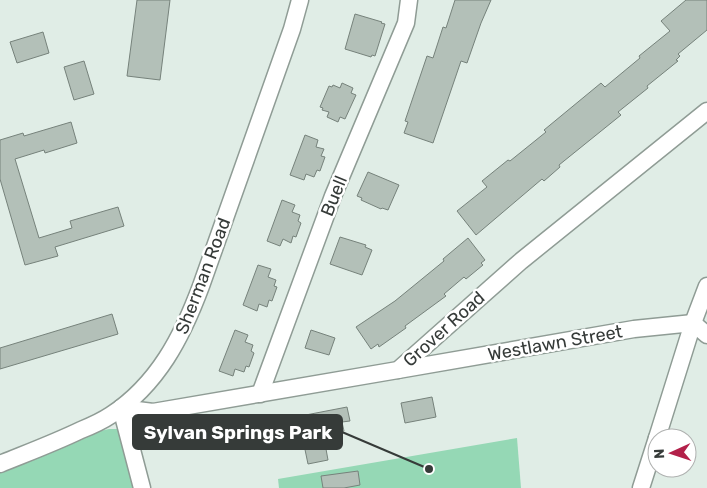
<svg xmlns="http://www.w3.org/2000/svg" width="707" height="488" font-family="Rubik,sans-serif">
<style>
.green{fill:#95d8b5}
.building{fill:#b3c0b8;stroke:#76827b}
.lines{fill:none;stroke-linecap:round;stroke-linejoin:round}
.minor-casing{stroke:#8f9c95;stroke-width:19}
.minor{stroke:#fff;stroke-width:16}
.labels{text-anchor:middle;stroke-width:5;stroke-linejoin:round;paint-order:stroke}
.street-label{font-size:18px;fill:#363b39;stroke:#fff}
.leader{fill:none;stroke:#363b39;stroke-width:2}
.callout-dot{fill:#363b39;stroke:#fff;stroke-width:2}
.callout{fill:#363b39;stroke:#363b39;stroke-width:2}
.callout-label{font-size:19px;text-anchor:middle;font-weight:bold;fill:#fff}
</style>
<rect width="100%" height="100%" fill="#e0ede6"/>
<g class="green">
<polygon points="109,429 119,429 137,488 0,488 0,473 100,431"/>
<polygon points="517,438 521,488 279,488 278,479"/>
</g>
<g class="building">
<polygon points="137,0 170,0 160,80 127,76"/>
<polygon points="455,0 491,0 481,23 467,63 461,61 433,143 404,133 408,122 405,121 427,56 433,58 443,27 446,28"/>
<polygon points="686,0 707,0 707,30 678,54 680,56 676,60 678,61 647,86 648,88 618,112 621,115 559,165 560,167 544,181 542,179 476,235 457,211 487,187 482,181 508,160 510,161 546,132 544,130 601,83 605,87 640,58 639,56 670,31 661,21"/>
<polygon points="355,14 382,22 381,23 385,24 375,56 372,55 371,57 345,49"/>
<polygon points="43,32 49,53 17,63 10,42"/>
<polygon points="84,61 94,94 74,100 64,67"/>
<polygon points="342,83 353,88 351,93 356,95 345,119 340,117 338,122 327,117 329,112 322,110 323,108 320,107 329,86 332,87 333,85 340,88"/>
<polygon points="71,122 77,143 45,153 44,150 15,159 39,238 72,228 70,221 118,207 124,226 55,247 58,256 25,265 0,179 0,140 23,133 24,136"/>
<polygon points="305,135 318,140 316,147 324,149 321,156 325,157 320,171 317,170 314,177 306,174 304,180 290,175"/>
<polygon points="368,172 399,185 388,210 382,208 381,209 361,200 362,198 357,196"/>
<polygon points="282,200 295,205 292,212 300,215 298,221 301,223 296,237 293,236 291,243 283,239 280,246 267,241"/>
<polygon points="340,237 366,245 365,247 372,250 362,275 330,264"/>
<polygon points="468,238 485,260 481,263 483,265 466,279 464,277 444,294 446,296 405,326 406,328 379,347 378,344 371,349 356,327 395,301 444,261 443,259"/>
<polygon points="258,265 271,269 268,277 276,280 274,286 277,287 272,301 269,300 267,307 259,304 257,311 243,305"/>
<polygon points="112,314 118,334 0,369 0,348"/>
<polygon points="235,330 248,335 245,342 253,345 251,351 254,353 249,367 246,366 244,372 235,369 233,376 219,371"/>
<polygon points="311,330 335,338 329,355 305,348"/>
<polygon points="432,397 436,417 405,423 401,403"/>
<polygon points="347,407 350,421 342,422 344,431 337,432 338,435 324,438 328,460 308,464 303,440 281,443 282,447 267,449 267,446 260,448 258,439 251,440 249,426"/>
<polygon points="358,471 360,485 344,488 323,488 321,476"/>
</g>
<g class="lines">
<defs>
<g id="minor">
<polyline points="398,370 634,329 693,323 707,335"/>
<polyline points="260,394 333,196 406,23 409,0"/>
<polyline points="657,438 693,323 707,286"/>
<path d="M 0,464 C 27,453 54,443 81,430 C 91,426 102,421 111,415 C 158,384 182,337 201,286 L 292,29 L 300,0"/>
<polyline points="142,488 121,408 153,412 398,370 521,261 707,111"/>
<polyline points="641,488 657,438"/>
</g>
</defs>
<use href="#minor" class="minor-casing"/>
<use href="#minor" class="minor"/>
</g>
<g class="labels">
<g class="street-label">
<text transform="translate(334 196) rotate(-68)" y="6">Buell</text>
<text transform="translate(203 276) rotate(-69)" y="6">Sherman Road</text>
<text transform="translate(444 329) rotate(-42)" y="6">Grover Road</text>
<text transform="translate(555 343) rotate(-10)" y="6">Westlawn Street</text>
</g>
</g>
<path class="leader" d="M429 469L342 432"/>
<circle class="callout-dot" cx="429" cy="469" r="5"/>
<rect class="callout" x="133" y="415" width="209" height="34" rx="5"/>
<g class="callout-label">
<text x="238" y="439">Sylvan Springs Park</text>
</g>
<g transform="translate(672 453) rotate(267)"><circle r="24" fill="#ffffff" stroke="#afb1b0"/>
<path d="M0-4L9 19L0 12L-9 19Z" fill="#b3214a"/>
<text y="-8" font-size="14" font-weight="bold" text-anchor="middle" fill="#363b39">N</text>
</g>
</svg>
